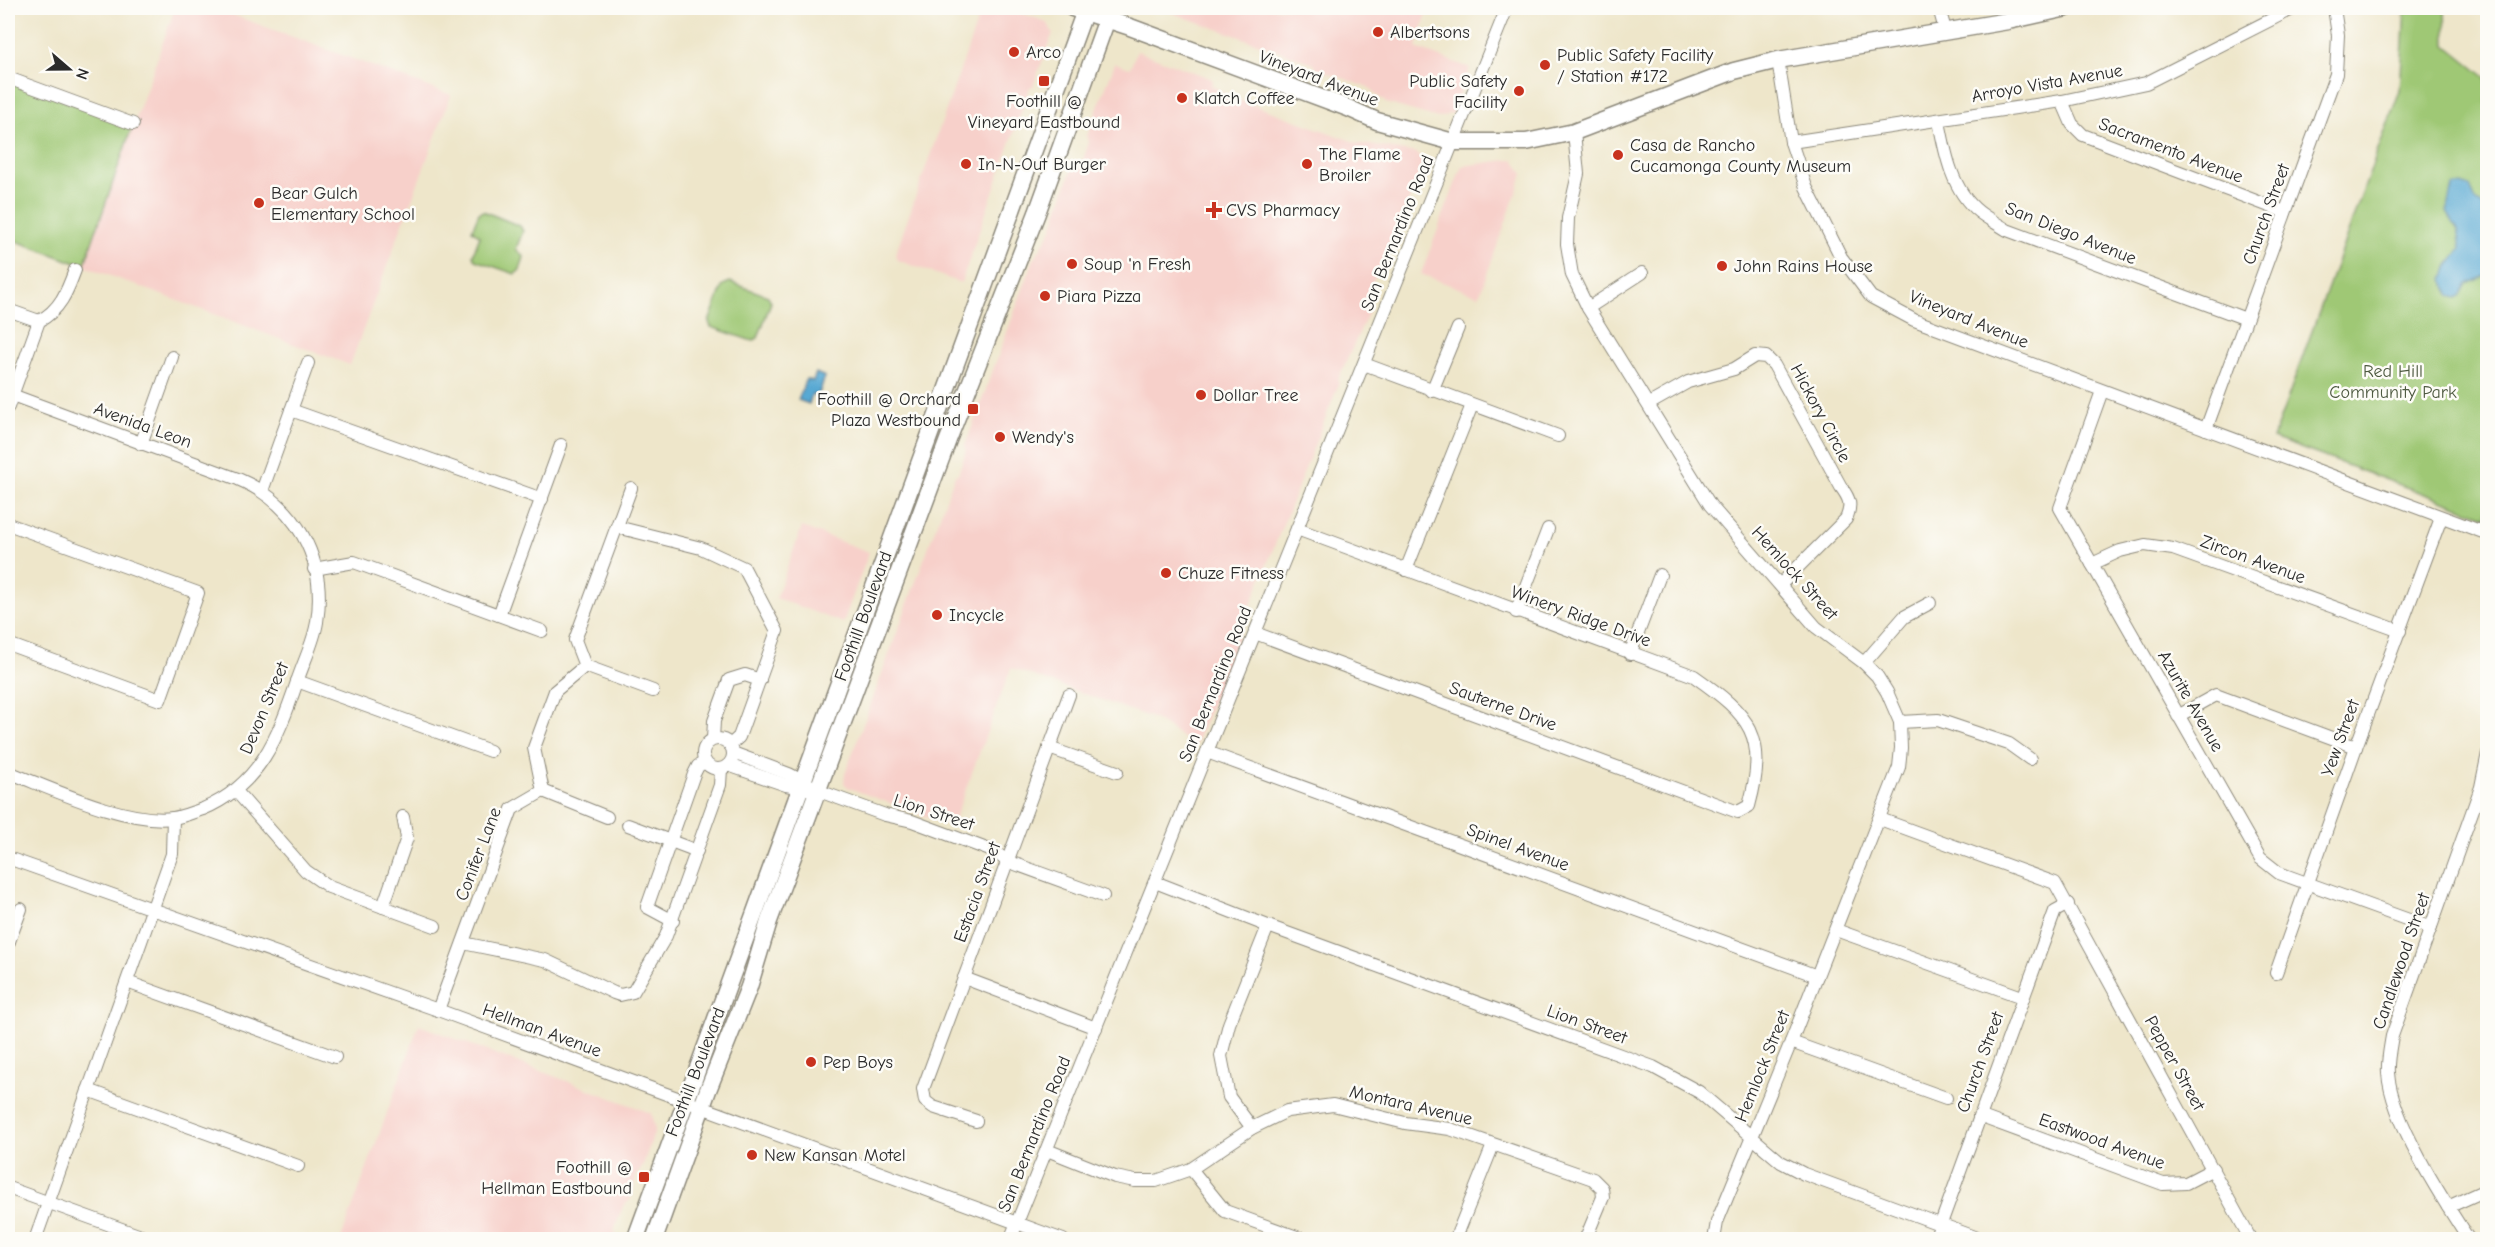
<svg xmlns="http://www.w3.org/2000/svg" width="2495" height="1247" font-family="'Comic Neue',sans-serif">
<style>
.built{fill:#f7d0ca}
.green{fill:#9fc874;stroke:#657a50;stroke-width:1.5}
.water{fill:#58a9d3;stroke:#426a7f;stroke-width:1.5}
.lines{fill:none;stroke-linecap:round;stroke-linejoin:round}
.minor-casing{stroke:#8c887a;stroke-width:14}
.major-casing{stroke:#8c887a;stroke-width:19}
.minor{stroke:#fff;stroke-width:12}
.major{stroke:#fff;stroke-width:16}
.poi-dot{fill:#c8321e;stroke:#fdfcf7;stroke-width:2}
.labels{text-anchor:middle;stroke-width:5;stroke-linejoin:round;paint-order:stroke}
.poi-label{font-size:18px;fill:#2b2b2b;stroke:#fdfcf7;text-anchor:start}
.street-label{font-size:18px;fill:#2b2b2b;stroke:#fdfcf7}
.park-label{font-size:18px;fill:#4e5a41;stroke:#fdfcf7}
</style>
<rect width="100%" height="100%" fill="#fdfcf7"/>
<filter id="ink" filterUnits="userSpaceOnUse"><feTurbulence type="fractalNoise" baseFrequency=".0167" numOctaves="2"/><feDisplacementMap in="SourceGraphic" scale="12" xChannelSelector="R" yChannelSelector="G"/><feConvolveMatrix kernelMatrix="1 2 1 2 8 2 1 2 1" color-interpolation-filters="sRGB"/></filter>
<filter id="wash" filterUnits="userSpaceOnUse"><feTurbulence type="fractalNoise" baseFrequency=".008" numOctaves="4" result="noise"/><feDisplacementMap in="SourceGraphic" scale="24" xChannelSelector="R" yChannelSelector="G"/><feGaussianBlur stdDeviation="1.35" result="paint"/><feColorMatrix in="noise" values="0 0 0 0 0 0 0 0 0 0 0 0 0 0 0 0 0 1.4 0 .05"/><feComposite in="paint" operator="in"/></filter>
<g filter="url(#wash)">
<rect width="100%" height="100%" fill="#eee6ca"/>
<g class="built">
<polygon points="175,8 214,8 451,95 350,365 84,266"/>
<polygon points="982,8 1006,8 1047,22 1053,33 1033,86 1030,87 961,283 897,260 895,255"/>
<polygon points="1168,8 1429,8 1416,48 1470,68 1452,113 1438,118 1386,103 1369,88 1316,68 1313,63 1167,11"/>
<polygon points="1137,51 1210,78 1213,80 1211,85 1229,96 1357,143 1417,153 1424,163 1381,270 1373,280 1367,299 1371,307 1339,377 1338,386 1195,746 1155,719 1011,668 952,826 849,788 844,783 845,774 955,475 958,474 966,451 965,446 1034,259 1052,229 1072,168 1083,160 1089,142 1087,136 1115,63 1130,68"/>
<polygon points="1514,159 1523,174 1479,296 1421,274 1462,166"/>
<polygon points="802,527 869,552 843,623 776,598"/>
<polygon points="419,1025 651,1113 655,1130 643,1165 636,1176 630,1200 623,1206 614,1231 616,1234 615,1239 341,1239"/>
</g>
<g class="green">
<polygon points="2405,8 2445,8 2446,45 2487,78 2487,517 2273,438 2400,90"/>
<polygon points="8,81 133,124 84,266 8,238"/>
<polygon points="483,211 520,226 523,231 516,249 524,257 520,270 515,274 475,260 473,255 480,236 472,230 479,213"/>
<polygon points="730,282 768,296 771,302 758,338 752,341 711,327 709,322 723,285"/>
</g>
<g class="water">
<polygon points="2461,184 2470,187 2476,201 2487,209 2488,275 2467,284 2460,296 2456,298 2450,296 2443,279 2448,265 2461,249 2458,230 2447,212 2453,186"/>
<polygon points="816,373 825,377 818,396 812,394 809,404 798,400 806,379 813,381"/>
</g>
</g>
<g filter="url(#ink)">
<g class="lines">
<defs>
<g id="minor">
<polyline points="1939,8 1945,30"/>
<polyline points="1778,60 1791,142 1806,187 1841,257 1871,297 1914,320 2488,534"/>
<polyline points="8,78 133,124"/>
<polyline points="2062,101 2072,124 2083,135 2285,212"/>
<path d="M 1939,121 C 1945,153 1952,191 1979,212 C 1988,219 1998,224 2007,230 L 2246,319"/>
<polyline points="1574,132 1578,174 1568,218 1567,244 1572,275 1588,308 1710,505 1816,627 1864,663 1877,676 1887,692 1900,722 1901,748 1899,767 1791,1042 1717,1222 1714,1240"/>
<polyline points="1791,142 2062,101 2146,83 2294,8"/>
<polyline points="1588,308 1642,273"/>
<polyline points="8,310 39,321"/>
<polyline points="1364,364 1558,436"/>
<polyline points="1432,391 1458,328"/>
<polyline points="2102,391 2060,508 2260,858 2279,873 2431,928"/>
<path d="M 1649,404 L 1688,382 L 1734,369 L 1755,356 L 1766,357 L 1774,365 L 1841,487 C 1850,499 1852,505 1846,519 L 1780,585"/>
<path d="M 8,407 L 39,321 C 60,310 67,292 75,270"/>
<polyline points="291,410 542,499"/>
<polyline points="2206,429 2336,74 2338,35 2334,8"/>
<polyline points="141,444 172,357"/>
<polyline points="262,491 308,363"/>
<polyline points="8,524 198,593 160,700 8,644"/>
<polyline points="617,527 701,548 744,568 777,631 739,737 730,745"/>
<polyline points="2092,564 2120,551 2145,545 2173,549 2400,631"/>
<polyline points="314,569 354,562 542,631"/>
<polyline points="1406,570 1472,405"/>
<polyline points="1516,612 1548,529"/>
<polyline points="499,615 561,445"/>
<path d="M 1255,633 L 1738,812 L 1749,806 C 1768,736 1751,716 1694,676 L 1297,529"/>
<polyline points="1630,654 1660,575"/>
<polyline points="1864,663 1904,617 1930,603"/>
<polyline points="585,666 653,691"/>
<polyline points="297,681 490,751"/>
<polyline points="2178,716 2216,695 2356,747"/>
<polyline points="1900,722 1938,720 2009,744 2030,759"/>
<circle cx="718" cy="754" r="15"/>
<polyline points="713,739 714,721 729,680 745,675 760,680"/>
<polyline points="1049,748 1117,772"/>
<polyline points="1207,752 1817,976"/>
<polyline points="733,753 789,774 810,785"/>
<polyline points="728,765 786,785 819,791 885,815 912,821 995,852 1007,861 1103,896"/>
<path d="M 8,772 C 53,789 125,824 173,818 C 183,817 193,812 203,809 C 260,785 278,737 297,682 C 303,663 314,642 317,622 C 327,558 296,504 238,479 L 12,395"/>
<polyline points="236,791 306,871 329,887 435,926"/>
<polyline points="543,791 607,817"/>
<polyline points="1880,819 2055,883 2251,1240"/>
<polyline points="628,825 697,851"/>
<polyline points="8,858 438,1010 1063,1240"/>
<polyline points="1155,882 1268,926 1653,1067 1699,1092 1781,1162 1804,1174 1983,1240"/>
<polyline points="383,907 407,838 403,817"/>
<polyline points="673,921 647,907 694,774 698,766 705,762"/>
<polyline points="1836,930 2022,997"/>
<polyline points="463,943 545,960 614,993 620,995 633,992 666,936 720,785 721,769"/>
<polyline points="8,944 21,909"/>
<polyline points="2276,973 2356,747 2441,518"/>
<polyline points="964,978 1096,1028"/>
<polyline points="127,982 335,1057"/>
<polyline points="438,1010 512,809 543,791 534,748 555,691 585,666 575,640 631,488"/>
<polyline points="1791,1042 1946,1098"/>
<polyline points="88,1090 298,1166"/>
<polyline points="1979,1116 2163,1184 2186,1183 2213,1169"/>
<polyline points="976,1121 933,1107 925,1101 923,1089 1069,695"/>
<polyline points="1252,1128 1229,1097 1221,1056 1229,1024 1268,926"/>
<polyline points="1047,1150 1115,1177 1135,1181 1156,1181 1191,1169 1252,1128 1287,1111 1333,1105 1405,1123 1450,1129 1593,1179 1602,1188 1603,1197 1585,1240"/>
<polyline points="1191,1169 1225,1211 1305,1240"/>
<polyline points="8,1188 152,1240"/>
<polyline points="2448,1207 2488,1189"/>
<polyline points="35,1240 172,854 173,818"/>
<polyline points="1010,1240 1507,8"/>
<polyline points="1455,1240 1493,1145"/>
<polyline points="1935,1240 2055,911 2068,904"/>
<path d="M 2469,1240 C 2443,1200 2391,1120 2388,1073 C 2387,1062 2390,1048 2392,1036 L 2481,787 L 2488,753"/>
</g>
<g id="major">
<polyline points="1072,8 1130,27 1348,108 1377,121 1453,142 1526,142 1574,132 1734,71 1778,60 2008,21 2067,8"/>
<polyline points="635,1240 1086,8"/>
<polyline points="654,1240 708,1090 749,987 769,921 948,440 1037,213 1111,8"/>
</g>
</defs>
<use href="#minor" class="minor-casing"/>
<use href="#major" class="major-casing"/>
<use href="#minor" class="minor"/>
<use href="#major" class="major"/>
</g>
</g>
<g class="poi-dot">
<circle cx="1378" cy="32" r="6"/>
<circle cx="1014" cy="52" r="6"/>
<circle cx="1545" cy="65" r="6"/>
<rect x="1038" y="75" width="12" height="12" rx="3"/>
<circle cx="1519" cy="91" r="6"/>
<circle cx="1182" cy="98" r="6"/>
<circle cx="1618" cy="155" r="6"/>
<circle cx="966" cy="164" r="6"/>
<circle cx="1307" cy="164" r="6"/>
<circle cx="259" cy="203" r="6"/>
<path d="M1211 201h6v6h6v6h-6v6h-6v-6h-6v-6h6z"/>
<circle cx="1072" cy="264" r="6"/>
<circle cx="1722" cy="266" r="6"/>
<circle cx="1045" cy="296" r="6"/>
<circle cx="1201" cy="395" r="6"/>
<rect x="967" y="403" width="12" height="12" rx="3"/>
<circle cx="1000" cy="437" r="6"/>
<circle cx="1166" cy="573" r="6"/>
<circle cx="937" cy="615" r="6"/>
<circle cx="811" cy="1062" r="6"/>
<circle cx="752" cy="1155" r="6"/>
<rect x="638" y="1171" width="12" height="12" rx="3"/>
</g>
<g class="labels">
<g class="poi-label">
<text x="1390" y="38">Albertsons</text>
<text x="1026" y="58">Arco</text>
<text x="1557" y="61">Public Safety Facility<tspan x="1557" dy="21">/ Station #172</tspan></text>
<text x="1507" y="87" text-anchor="end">Public Safety<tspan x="1507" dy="21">Facility</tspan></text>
<text x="1194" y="104">Klatch Coffee</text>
<text x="1044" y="107" text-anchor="middle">Foothill @<tspan x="1044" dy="21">Vineyard Eastbound</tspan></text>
<text x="1630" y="151">Casa de Rancho<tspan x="1630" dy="21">Cucamonga County Museum</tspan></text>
<text x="1319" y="160">The Flame<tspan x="1319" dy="21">Broiler</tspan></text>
<text x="978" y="170">In-N-Out Burger</text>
<text x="271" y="199">Bear Gulch<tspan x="271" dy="21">Elementary School</tspan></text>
<text x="1226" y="216">CVS Pharmacy</text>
<text x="1084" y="270">Soup 'n Fresh</text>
<text x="1734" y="272">John Rains House</text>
<text x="1057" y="302">Piara Pizza</text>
<text x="1213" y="401">Dollar Tree</text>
<text x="961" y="405" text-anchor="end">Foothill @ Orchard<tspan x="961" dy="21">Plaza Westbound</tspan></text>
<text x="1012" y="443">Wendy's</text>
<text x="1178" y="579">Chuze Fitness</text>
<text x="949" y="621">Incycle</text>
<text x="823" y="1068">Pep Boys</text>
<text x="764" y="1161">New Kansan Motel</text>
<text x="632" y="1173" text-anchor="end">Foothill @<tspan x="632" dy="21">Hellman Eastbound</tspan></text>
</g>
<g class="street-label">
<text transform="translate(1319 78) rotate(21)" y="6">Vineyard Avenue</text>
<text transform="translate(2047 83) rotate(-10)" y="6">Arroyo Vista Avenue</text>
<text transform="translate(2171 150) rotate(21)" y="6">Sacramento Avenue</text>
<text transform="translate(2266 214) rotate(-70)" y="6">Church Street</text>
<text transform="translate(1397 233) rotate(-68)" y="6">San Bernardino Road</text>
<text transform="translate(2071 233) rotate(22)" y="6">San Diego Avenue</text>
<text transform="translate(1969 319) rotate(22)" y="6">Vineyard Avenue</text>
<text transform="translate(1821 413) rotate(62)" y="6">Hickory Circle</text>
<text transform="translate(143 425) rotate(20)" y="6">Avenida Leon</text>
<text transform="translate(2253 559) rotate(20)" y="6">Zircon Avenue</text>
<text transform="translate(1795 573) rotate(48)" y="6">Hemlock Street</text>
<text transform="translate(863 616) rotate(-70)" y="6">Foothill Boulevard</text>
<text transform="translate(1581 616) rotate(20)" y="6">Winery Ridge Drive</text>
<text transform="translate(1215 684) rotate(-68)" y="6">San Bernardino Road</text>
<text transform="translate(2191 701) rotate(60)" y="6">Azurite Avenue</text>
<text transform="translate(1503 706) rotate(20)" y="6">Sauterne Drive</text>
<text transform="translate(264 708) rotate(-67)" y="6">Devon Street</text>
<text transform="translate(2340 738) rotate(-70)" y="6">Yew Street</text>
<text transform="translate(934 812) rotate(18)" y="6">Lion Street</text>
<text transform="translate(1518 847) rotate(20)" y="6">Spinel Avenue</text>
<text transform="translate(478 854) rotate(-69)" y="6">Conifer Lane</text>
<text transform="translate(977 892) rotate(-70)" y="6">Estacia Street</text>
<text transform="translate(2401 961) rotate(-71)" y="6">Candlewood Street</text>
<text transform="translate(1587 1024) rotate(20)" y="6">Lion Street</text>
<text transform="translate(542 1030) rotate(20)" y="6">Hellman Avenue</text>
<text transform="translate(1980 1062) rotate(-70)" y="6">Church Street</text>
<text transform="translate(2175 1063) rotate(61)" y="6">Pepper Street</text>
<text transform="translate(1762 1066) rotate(-68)" y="6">Hemlock Street</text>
<text transform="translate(695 1072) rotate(-69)" y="6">Foothill Boulevard</text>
<text transform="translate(1411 1105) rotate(13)" y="6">Montara Avenue</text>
<text transform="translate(1034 1134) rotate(-68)" y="6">San Bernardino Road</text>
<text transform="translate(2102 1141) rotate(20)" y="6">Eastwood Avenue</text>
</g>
<g class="park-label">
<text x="2393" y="377">Red Hill<tspan x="2393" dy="21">Community Park</tspan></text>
</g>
</g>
<rect width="2495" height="1247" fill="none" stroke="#fdfcf7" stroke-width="30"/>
<g transform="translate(69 69) rotate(110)" stroke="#fdfcf7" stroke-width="4.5" paint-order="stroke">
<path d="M0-4.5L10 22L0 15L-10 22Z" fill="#2b2b2b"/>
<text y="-9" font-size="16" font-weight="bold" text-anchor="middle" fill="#2b2b2b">N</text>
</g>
</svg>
